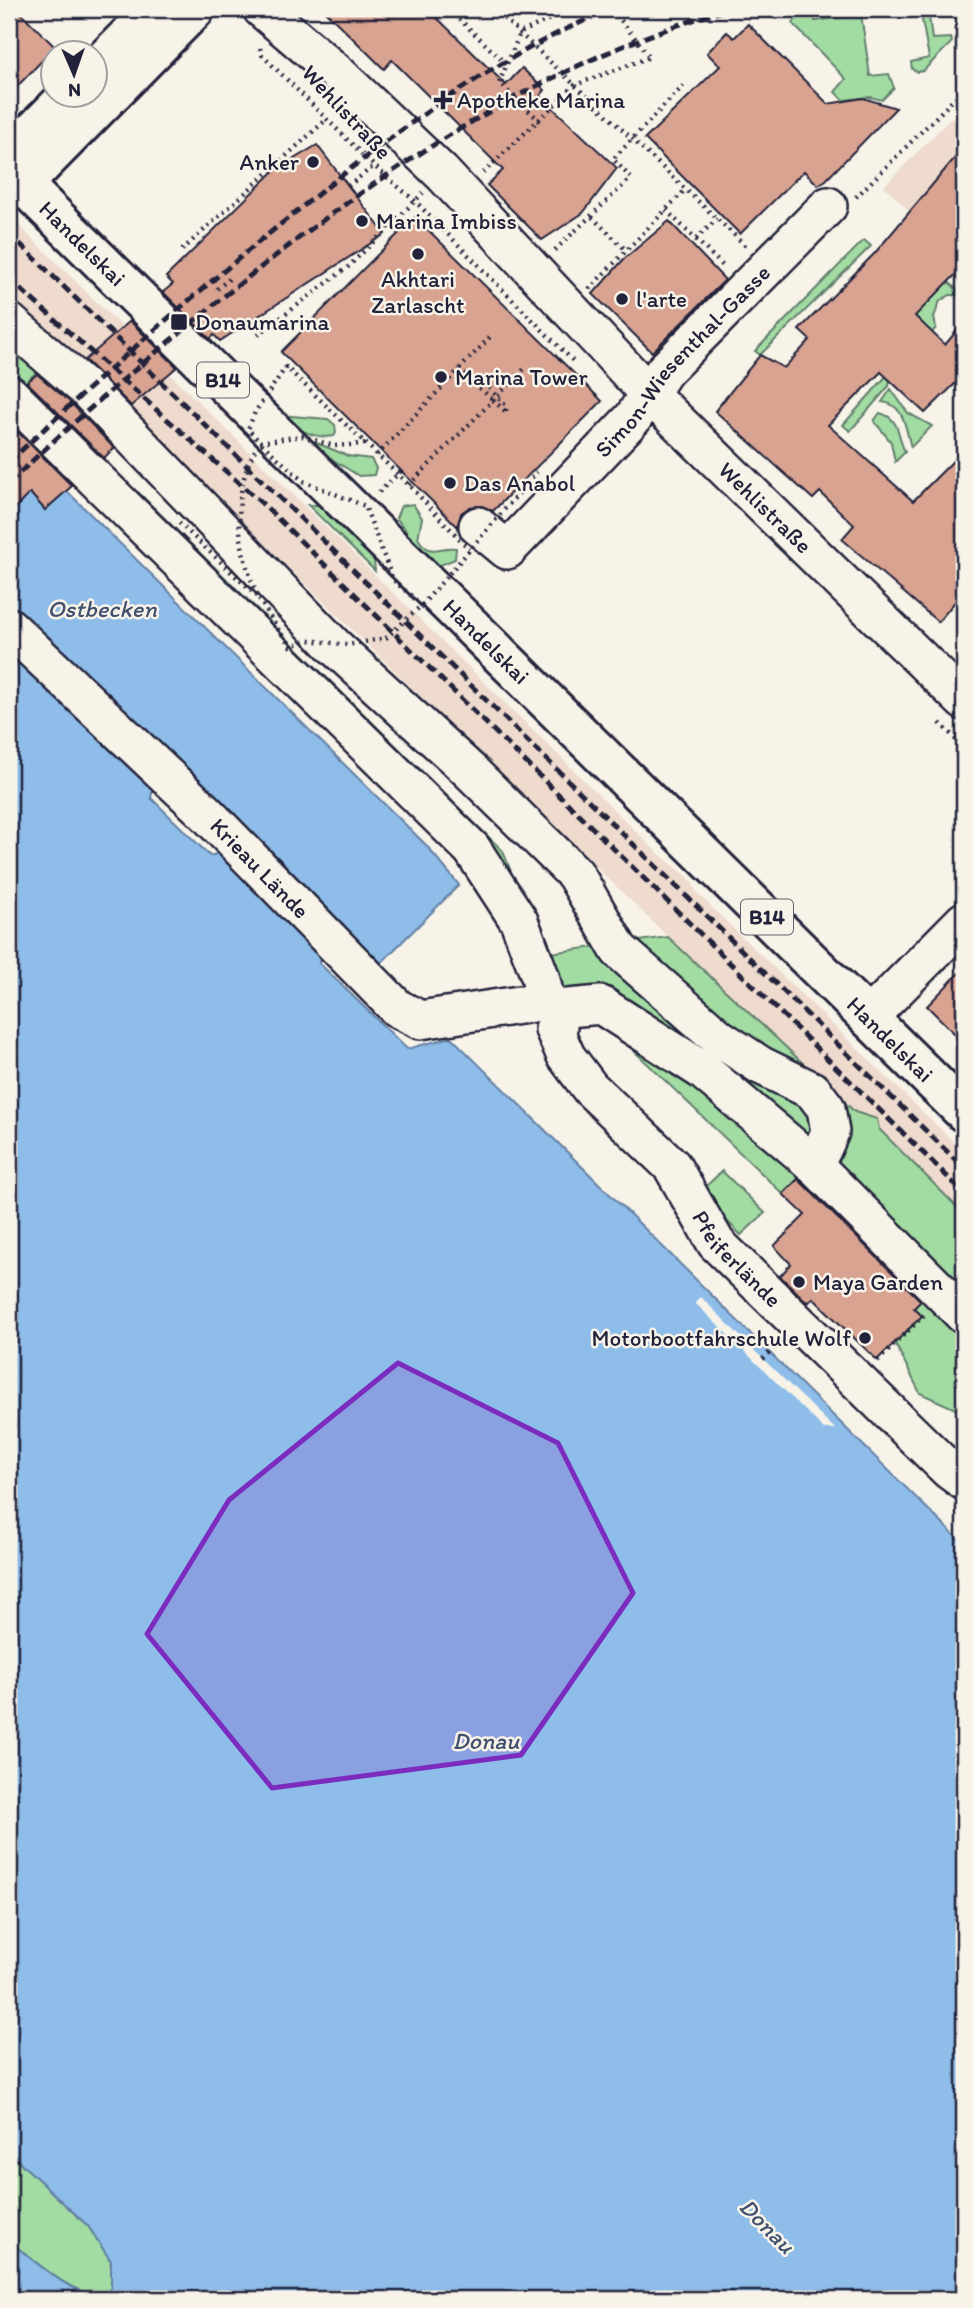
<svg xmlns="http://www.w3.org/2000/svg" width="973" height="2308" font-family="Itim,sans-serif">
<style>
.built{fill:#eedbce}
.green{fill:#a2dca2;stroke:#627f6e;stroke-width:2}
.water{fill:#8ebde9;stroke:#637fa3;stroke-width:2}
.pier{fill:#f7f3e8}
.building{fill:#d9a391;stroke:#22223b;stroke-width:2}
.lines{fill:none;stroke-linecap:round;stroke-linejoin:round}
.minor-casing{stroke:#22223b;stroke-width:42}
.major-casing{stroke:#22223b;stroke-width:44}
.path{stroke:#22223b;stroke-width:4.5;stroke-dasharray:2 5;stroke-linecap:butt}
.minor{stroke:#f7f3e8;stroke-width:37}
.major{stroke:#f7f3e8;stroke-width:38}
.rail{stroke:#22223b;stroke-width:5;stroke-dasharray:10 5;stroke-linecap:butt}
.path-bridge{stroke:#22223b;stroke-width:4.5;stroke-dasharray:2 5;stroke-linecap:butt}
.marked{fill:#7b2cbf;fill-opacity:0.2;stroke:#7b2cbf;stroke-width:5;stroke-linejoin:round}
.poi-dot{fill:#22223b;stroke:#f7f3e8;stroke-width:2.5}
.labels{text-anchor:middle;stroke-width:5;stroke-linejoin:round;paint-order:stroke}
.shield{fill:#f7f3e8;stroke:#62616f;stroke-width:2}
.shield-label{font-size:21px;font-weight:bold;fill:#22223b}
.poi-label{font-size:23px;fill:#22223b;stroke:#f7f3e8;text-anchor:start}
.street-label{font-size:23px;fill:#22223b;stroke:#f7f3e8}
.water-label{font-size:24px;font-style:italic;fill:#42506f;stroke:#f7f3e8}
</style>
<rect width="100%" height="100%" fill="#f7f3e8"/>
<filter id="ink" filterUnits="userSpaceOnUse"><feTurbulence type="fractalNoise" baseFrequency=".0143" numOctaves="2"/><feDisplacementMap in="SourceGraphic" scale="14" xChannelSelector="R" yChannelSelector="G"/><feConvolveMatrix kernelMatrix="1 2 1 2 8 2 1 2 1" color-interpolation-filters="sRGB"/></filter>
<g filter="url(#ink)">
<g class="built">
<polygon points="964,105 964,250 938,221 909,211 884,186"/>
<polygon points="9,216 658,853 689,878 698,894 964,1152 964,1214 879,1129 877,1119 855,1112 668,937 84,369 9,308"/>
</g>
<g class="green">
<polygon points="920,9 928,9 932,39 951,38 952,42 923,71 917,72 912,69 911,62 929,58"/>
<polygon points="814,11 815,21 861,14 870,76 889,74 894,88 882,100 870,97 843,100 835,92 846,79 793,24 798,14"/>
<polygon points="864,240 871,246 760,355 755,351"/>
<polygon points="918,254 963,295 950,295 940,301 934,317 936,328 916,351 921,322 905,305"/>
<polygon points="9,308 60,350 9,398"/>
<polygon points="904,356 890,378 889,386 850,431 843,425"/>
<path d="M 891,389 L 908,413 L 932,426 L 911,447 C 905,428 905,404 882,402 Z"/>
<path d="M 880,413 C 901,419 897,436 905,452 L 895,462 L 891,442 L 874,421 Z"/>
<path d="M 279,415 L 328,419 L 335,425 L 336,433 L 334,436 C 312,440 295,427 279,415 Z"/>
<polygon points="312,441 348,456 371,459 376,468 374,475 359,476 306,443"/>
<polygon points="138,492 503,851 543,954 668,937 855,1112 877,1119 879,1129 964,1214 964,1413 920,1393 895,1343 922,1316 914,1308 923,1297 800,1177 783,1194 602,1020 539,1032 514,944 475,883 405,803 112,519"/>
<path d="M 413,504 L 422,518 L 418,538 C 430,559 440,545 456,548 L 455,559 L 433,568 L 415,559 L 406,530 L 396,518 L 401,506 Z"/>
<polygon points="308,505 325,505 373,552 375,571"/>
<polygon points="722,1171 765,1213 741,1235 699,1193"/>
<path d="M 9,2152 L 88,2226 L 111,2261 L 111,2288 L 102,2298 C 63,2289 39,2264 9,2241 Z"/>
</g>
<g class="water">
<polygon points="9,434 426,845 459,885 380,964 9,602"/>
<path d="M 9,640 L 154,784 L 151,798 L 210,856 L 224,851 L 322,948 L 319,963 L 407,1049 L 451,1037 L 964,1545 L 964,2299 L 9,2299 L 9,2241 C 39,2264 63,2289 102,2298 L 111,2288 L 111,2261 L 88,2226 L 9,2152 Z"/>
</g>
<polygon class="pier" points="701,1297 763,1359 835,1429 824,1429 695,1303"/>
<g class="building">
<polygon points="9,9 17,9 55,47 9,95"/>
<polygon points="323,9 428,9 506,85 522,68 545,90 540,96 617,168 583,213 542,240 487,185 503,170 392,60 384,69"/>
<polygon points="748,24 828,104 863,98 896,108 826,180 818,185 804,171 740,234 645,139 720,66 707,53 727,32 734,38"/>
<polygon points="317,145 385,234 220,341 214,335 210,339 163,292 173,284 166,277 274,171"/>
<polygon points="964,147 964,266 915,316 945,345 964,322 964,375 925,413 881,372 828,425 913,501 964,450 964,591 938,622 842,539 854,525 820,492 813,499 715,411 760,355 784,368 810,340 799,330 875,253"/>
<polygon points="415,217 602,401 493,511 482,506 470,507 461,513 458,527 281,352"/>
<polygon points="669,221 725,280 652,352 593,294 624,259"/>
<polygon points="130,321 177,367 131,406 85,360"/>
<polygon points="37,374 70,402 114,448 104,458 27,382"/>
<polygon points="9,423 72,486 45,510 30,493 9,514"/>
<polygon points="964,968 964,1043 927,1006"/>
<polygon points="798,1179 921,1301 914,1308 922,1316 877,1360 813,1298 808,1303 780,1276 791,1264 774,1246 805,1215 783,1194"/>
</g>
<g class="lines">
<defs>
<g id="minor">
<path id="s1" d="M 262,9 L 337,73 L 442,173 L 650,395 L 964,701"/>
<polyline points="9,322 84,387 334,646 469,770 575,874 619,950 719,1038 760,1065 813,1091 826,1108 830,1132 822,1150 811,1162"/>
<polyline points="9,394 472,849 519,921 540,976 546,1001 557,1009 601,1005 702,1070 811,1162 964,1315"/>
<path id="s2" d="M 478,526 L 507,550 L 633,418 L 664,371 L 828,206"/>
<path id="s3" d="M 9,627 L 205,812 L 397,1008 L 420,1020 L 546,1001"/>
<path id="s4" d="M 557,1009 L 558,1028 L 554,1029 L 566,1056 L 590,1088 L 672,1166 L 716,1243 L 949,1470 L 964,1481"/>
<polyline points="868,1018 964,921"/>
</g>
<g id="major">
<polyline points="94,70 155,9"/>
<polyline points="9,156 70,94"/>
<path id="s5" d="M 9,171 L 964,1112"/>
<polyline points="23,184 195,9"/>
</g>
</defs>
<use href="#minor" class="minor-casing"/>
<use href="#major" class="major-casing"/>
<g class="path">
<polyline points="449,9 507,65"/>
<polyline points="494,9 748,248"/>
<polyline points="260,48 262,55 374,166 415,201 573,361"/>
<polyline points="540,121 499,83 520,33 571,9"/>
<polyline points="483,173 575,85 650,57 612,9"/>
<polyline points="348,186 374,166"/>
<polyline points="856,197 964,89"/>
<polyline points="666,210 725,268"/>
<polyline points="592,217 627,251"/>
<polyline points="696,239 717,219"/>
<polyline points="182,250 327,119"/>
<polyline points="555,250 631,178 613,159 686,83"/>
<polyline points="217,289 229,279"/>
<polyline points="589,289 686,189"/>
<polyline points="258,335 348,267 423,193"/>
<polyline points="489,388 506,405 506,412"/>
<polyline points="493,400 505,411"/>
<polyline points="377,455 492,335"/>
<polyline points="409,485 526,367"/>
<polyline points="379,492 401,471"/>
<polyline points="940,723 964,748"/>
<polyline points="763,1359 778,1344"/>
<polyline points="878,1361 924,1315"/>
</g>
<use href="#minor" class="minor"/>
<use href="#major" class="major"/>
<g class="rail">
<polyline points="9,233 964,1168"/>
<polyline points="9,279 265,506 964,1193"/>
<path d="M 9,462 C 100,376 194,294 292,215 C 390,136 494,56 612,9"/>
<path d="M 9,483 C 75,419 146,360 217,302 C 372,177 534,66 728,9"/>
</g>
<g class="path-bridge">
<polyline points="459,369 493,400"/>
<polyline points="365,444 334,446 302,436 260,442 248,429 255,412 286,367 409,485 469,549"/>
<polyline points="179,523 260,599"/>
<path d="M 422,605 L 393,580 L 365,506 L 303,481 L 260,442 C 229,488 236,552 260,600 C 268,616 280,631 290,646 L 309,640 L 348,645 L 386,638 L 422,605 L 537,472"/>
</g>
</g>
</g>
<path class="marked" d="M 398,1363 L 558,1443 L 633,1593 L 521,1755 L 272,1788 L 147,1634 L 229,1500 Z"/>
<g class="poi-dot">
<path d="M439.5 89.5h7v7h7v7h-7v7h-7v-7h-7v-7h7z"/>
<circle cx="313" cy="162" r="7"/>
<circle cx="362" cy="221" r="7"/>
<circle cx="418" cy="254" r="7"/>
<circle cx="622" cy="299" r="7"/>
<rect x="170" y="313" width="18" height="18" rx="3.5"/>
<circle cx="441" cy="377" r="7"/>
<circle cx="450" cy="483" r="7"/>
<circle cx="799" cy="1282" r="7"/>
<circle cx="865" cy="1338" r="7"/>
</g>
<g class="labels">
<g class="shield">
<rect x="197" y="362.5" width="52" height="35" rx="5"/>
<rect x="741" y="899.5" width="52" height="35" rx="5"/>
</g>
<g class="shield-label">
<text x="223" y="387">B14</text>
<text x="767" y="924">B14</text>
</g>
<g class="poi-label">
<text x="457" y="108">Apotheke Marina</text>
<text x="299" y="170" text-anchor="end">Anker</text>
<text x="376" y="229">Marina Imbiss</text>
<text x="418" y="287" text-anchor="middle">Akhtari<tspan x="418" dy="26">Zarlascht</tspan></text>
<text x="636" y="307">l'arte</text>
<text x="195" y="330">Donaumarina</text>
<text x="455" y="385">Marina Tower</text>
<text x="464" y="491">Das Anabol</text>
<text x="813" y="1290">Maya Garden</text>
<text x="851" y="1346" text-anchor="end">Motorbootfahrschule Wolf</text>
</g>
<g class="street-label">
<text transform="translate(347 112) rotate(47)" y="8">Wehlistraße</text>
<text dy="8" stroke="none"><textPath href="#s5" startOffset="103">Handelskai</textPath></text>
<text dy="8" stroke="none"><textPath href="#s2" startOffset="296">Simon-Wiesenthal-Gasse</textPath></text>
<text dy="8" stroke="none"><textPath href="#s1" startOffset="709">Wehlistraße</textPath></text>
<text dy="8" stroke="none"><textPath href="#s5" startOffset="670">Handelskai</textPath></text>
<text dy="8" stroke="none"><textPath href="#s3" startOffset="348">Krieau Lände</textPath></text>
<text dy="8" stroke="none"><textPath href="#s5" startOffset="1237">Handelskai</textPath></text>
<text dy="8" stroke="none"><textPath href="#s4" startOffset="320">Pfeiferlände</textPath></text>
</g>
<g class="water-label">
<text x="102" y="617">Ostbecken</text>
<text x="486" y="1749">Donau</text>
<text transform="translate(767 2226) rotate(45)" y="8">Donau</text>
</g>
</g>
<rect width="973" height="2308" fill="none" stroke="#f7f3e8" stroke-width="35"/>
<rect x="18" y="18" width="938" height="2273" fill="none" stroke="#22223b" stroke-width="2.5" filter="url(#ink)"/>
<g transform="translate(74 74) rotate(178)"><circle r="33" fill="#f7f3e8" stroke="#a29fa3" stroke-width="2"/>
<path d="M0-5L12 26L0 18L-12 26Z" fill="#22223b"/>
<text y="-10" font-size="19" font-weight="bold" text-anchor="middle" fill="#22223b">N</text>
</g>
</svg>
